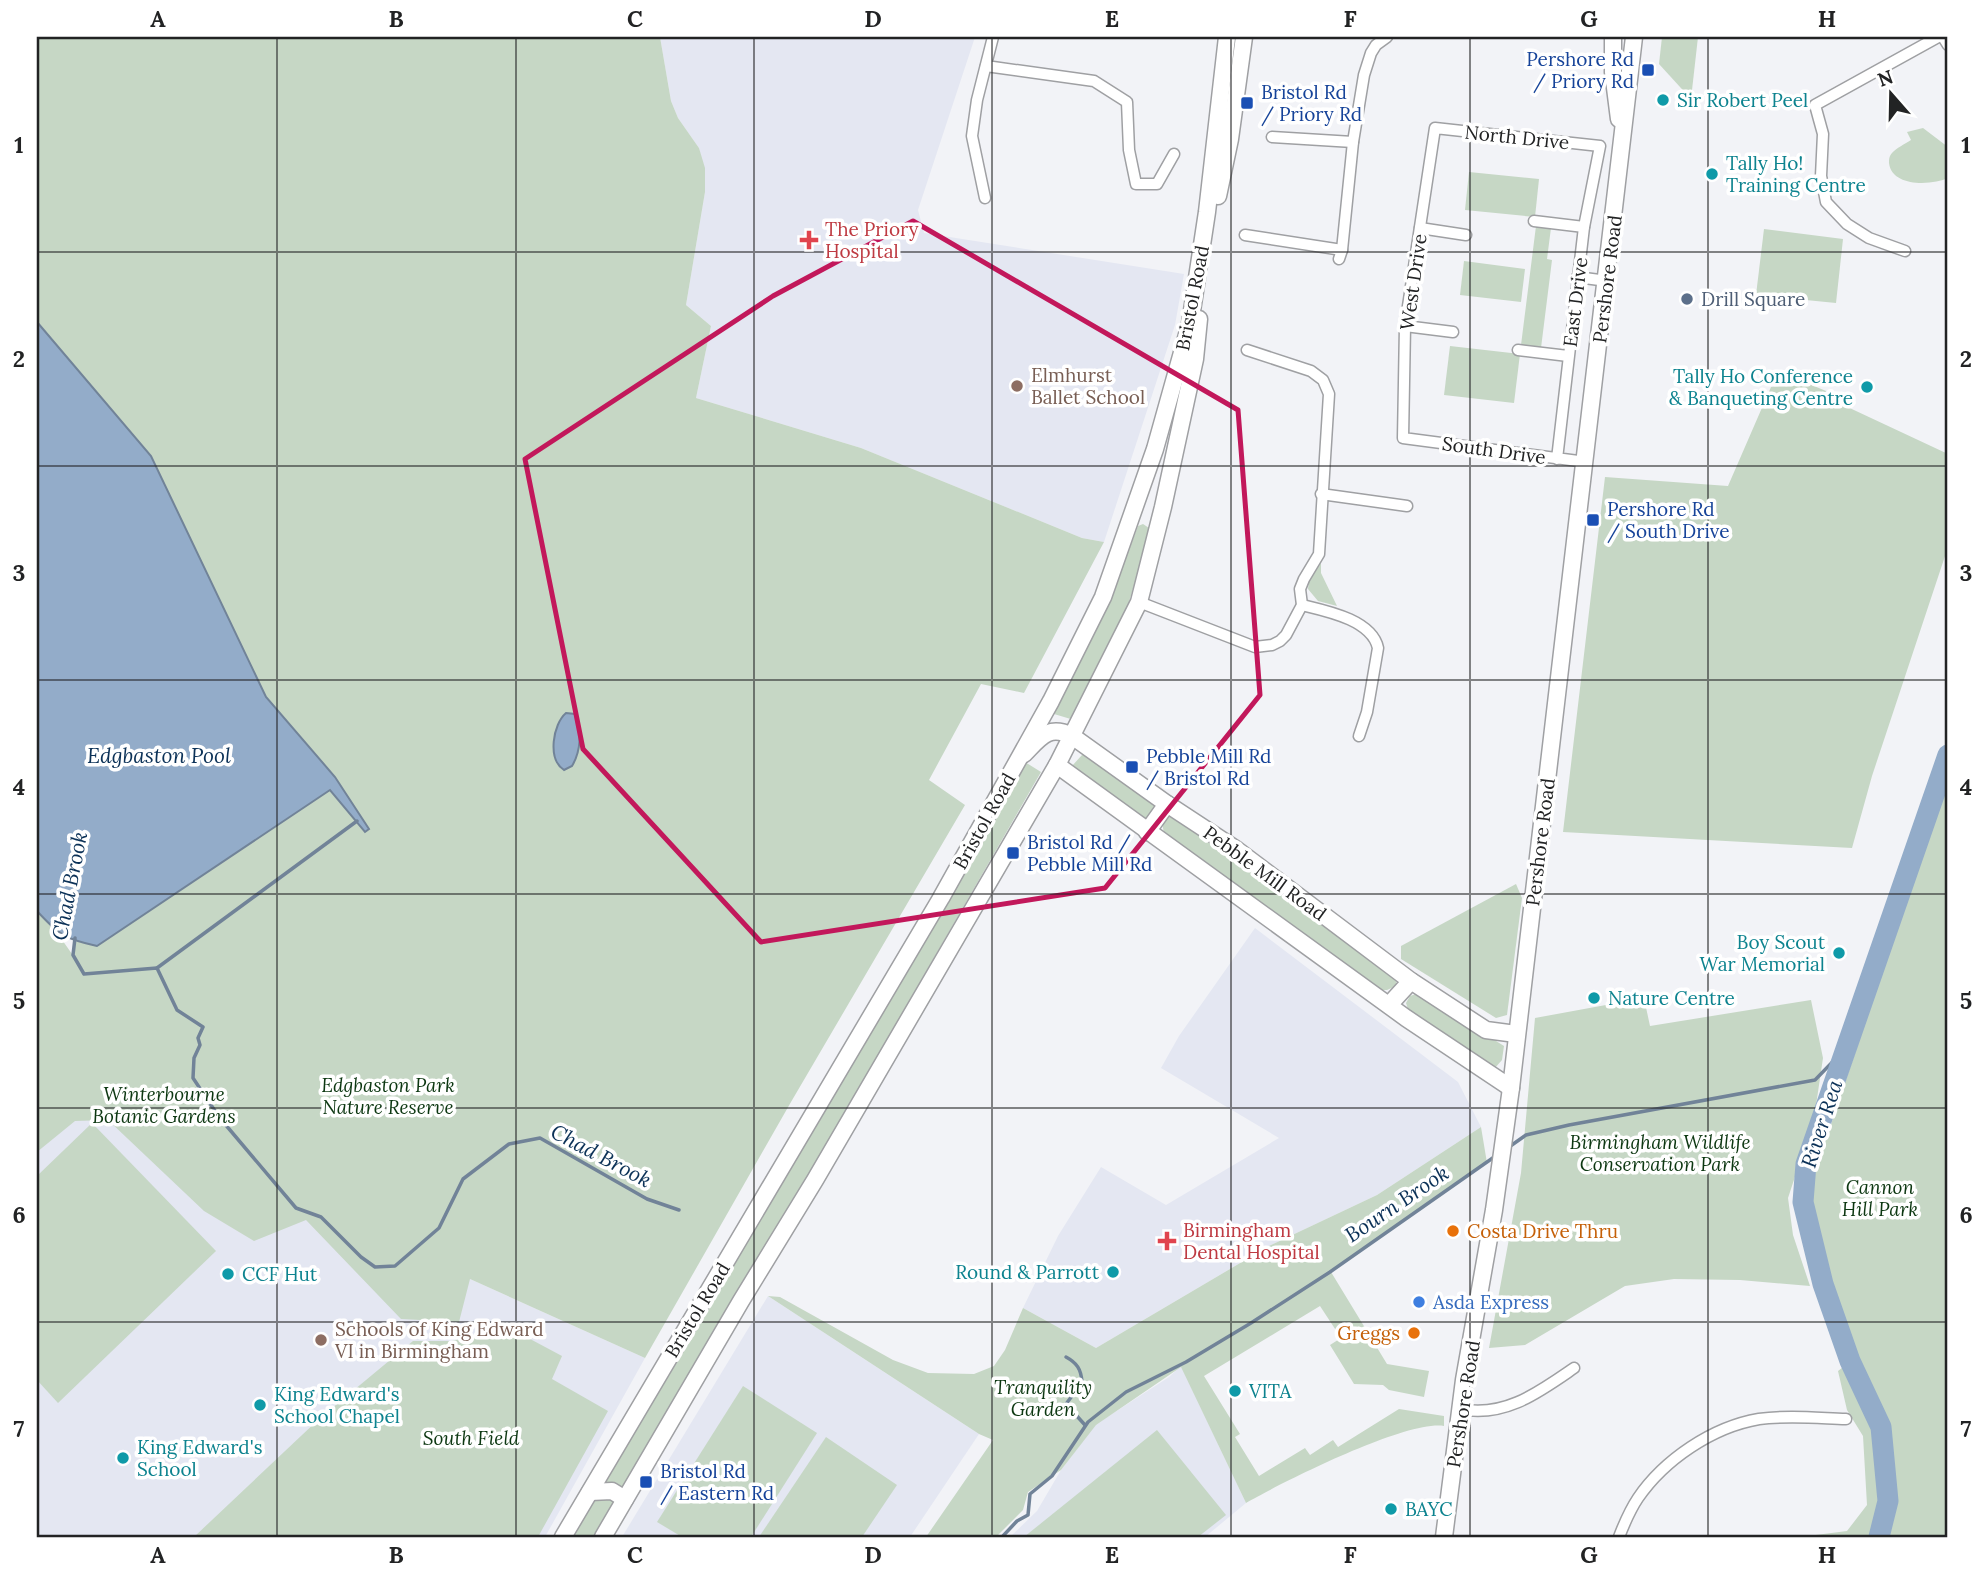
<svg xmlns="http://www.w3.org/2000/svg" width="1985" height="1574" font-family="Lora,serif">
<style>
.built{fill:#e4e7f2}
.green{fill:#c6d7c5}
.water{fill:#93acc9;stroke:#718398;stroke-width:2}
.lines{fill:none;stroke-linecap:round;stroke-linejoin:round}
.stream{stroke:#718398;stroke-width:3.5}
.river{stroke:#93acc9;stroke-width:21}
.minor-casing{stroke:#9fa0a3;stroke-width:13}
.primary-casing{stroke:#9fa0a3;stroke-width:19}
.trunk-casing{stroke:#9fa0a3;stroke-width:19}
.minor{stroke:#fff;stroke-width:10}
.primary{stroke:#fff;stroke-width:16}
.trunk{stroke:#fff;stroke-width:16}
.marked{fill:none;stroke:#c2185b;stroke-width:5;stroke-linejoin:round}
.grid{fill:none;stroke:#222324;stroke-width:2;stroke-opacity:0.55}
.transit-dot{fill:#1a4fb4;stroke:#fff;stroke-width:2.5}
.culture-dot{fill:#0f9aa8;stroke:#fff;stroke-width:2.5}
.health-dot{fill:#e0444e;stroke:#fff;stroke-width:2.5}
.service-dot{fill:#5c6f8a;stroke:#fff;stroke-width:2.5}
.education-dot{fill:#8d6e63;stroke:#fff;stroke-width:2.5}
.food-dot{fill:#e8710a;stroke:#fff;stroke-width:2.5}
.shop-dot{fill:#3f7fe0;stroke:#fff;stroke-width:2.5}
.labels{text-anchor:middle;stroke-width:7;stroke-linejoin:round;paint-order:stroke}
.transit-label{font-size:19px;fill:#164399;stroke:#fff;text-anchor:start}
.culture-label{font-size:19px;fill:#0d838f;stroke:#fff;text-anchor:start}
.street-label{font-size:19px;fill:#222324;stroke:#fff}
.health-label{font-size:19px;fill:#be3a42;stroke:#fff;text-anchor:start}
.service-label{font-size:19px;fill:#4e5e75;stroke:#fff;text-anchor:start}
.education-label{font-size:19px;fill:#785e54;stroke:#fff;text-anchor:start}
.park-label{font-size:19px;font-style:italic;fill:#0c3711;stroke:#fff}
.food-label{font-size:19px;fill:#c56008;stroke:#fff;text-anchor:start}
.shop-label{font-size:19px;fill:#366cbe;stroke:#fff;text-anchor:start}
.water-label{font-size:21px;font-style:italic;fill:#0b3157;stroke:#fff}
.neatline{fill:none;stroke:#222324;stroke-width:2.5}
.grid-label{font-size:23px;text-anchor:middle;font-weight:bold;fill:#222324}
</style>
<rect width="100%" height="100%" fill="#f2f3f7"/>
<g class="built">
<polygon points="660,37 975,37 918,210 924,233 1184,274 1175,325 1104,542 1082,538 861,448 696,398 711,326 686,305 705,192 699,148 678,118 671,101"/>
<polygon points="1255,928 1458,1082 1481,1127 1377,1195 1269,1246 1096,1348 1023,1308 1058,1236 1101,1167 1166,1205 1279,1138 1161,1068 1179,1036"/>
<polygon points="37,1066 214,1107 296,1209 470,1279 645,1358 545,1537 37,1537"/>
<polygon points="768,1296 979,1434 910,1537 622,1537"/>
<polygon points="1181,1366 1246,1503 1205,1537 1010,1537 1037,1511 1061,1470 1095,1425 1169,1377"/>
</g>
<g class="green">
<polygon points="37,37 660,37 671,101 678,118 699,148 705,168 705,192 686,305 711,326 696,398 861,448 1082,538 1104,542 1024,693 981,684 929,780 965,805 791,1102 645,1358 470,1279 459,1322 401,1319 306,1220 254,1241 204,1211 108,1120 75,1121 37,1152 37,911 58,934 72,954 75,941 97,946 339,783 266,697 151,456 37,322"/>
<polygon points="1662,37 1698,37 1691,99 1659,64"/>
<path d="M 1923,128 L 1948,147 L 1948,178 C 1933,185 1892,188 1889,163 C 1889,160 1889,156 1892,153 C 1896,148 1905,144 1911,140 L 1907,132 Z"/>
<polygon points="1469,172 1539,179 1535,217 1465,210"/>
<polygon points="1536,226 1551,228 1547,259 1552,260 1541,348 1521,345"/>
<polygon points="1764,229 1843,239 1836,303 1756,295"/>
<polygon points="1464,261 1525,269 1521,302 1460,295"/>
<polygon points="1450,346 1520,354 1514,403 1444,395"/>
<polygon points="1807,383 1826,391 1824,396 1948,454 1948,547 1872,776 1852,848 1563,832 1605,477 1728,486 1771,387"/>
<polygon points="1143,524 1149,528 1150,533 1128,605 1074,720 1054,714 1105,613 1138,526"/>
<polygon points="1321,563 1321,573 1337,606 1318,601 1308,589 1309,581"/>
<polygon points="1082,755 1087,755 1156,803 1156,809 1147,819 1140,821 1072,766"/>
<polygon points="1025,762 1041,772 763,1255 629,1482 595,1535 573,1537 572,1535 704,1318 718,1289"/>
<polygon points="1948,777 1948,1537 1800,1537 1847,1531 1867,1505 1863,1436 1847,1410 1838,1371 1856,1357 1811,1227 1809,1198 1818,1163"/>
<polygon points="1175,817 1397,977 1396,986 1387,990 1378,990 1164,834 1162,822 1169,817"/>
<polygon points="1516,884 1522,898 1507,1015 1496,1018 1401,959 1401,946"/>
<polygon points="1419,993 1504,1046 1502,1060 1494,1069 1410,1015 1406,1003 1410,996"/>
<polygon points="1644,998 1650,1026 1811,1000 1823,1058 1814,1119 1788,1198 1793,1235 1810,1286 1740,1280 1674,1279 1625,1286 1525,1345 1489,1348 1521,1173 1535,1018"/>
<polygon points="92,1123 216,1251 58,1403 37,1380 37,1176"/>
<path d="M 1481,1127 L 1487,1163 L 1331,1272 L 1387,1364 L 1429,1371 L 1424,1397 L 1389,1390 L 1383,1385 L 1354,1384 L 1330,1345 L 1341,1338 L 1320,1306 L 1204,1376 L 1240,1434 L 1235,1437 L 1259,1476 L 1305,1448 L 1310,1455 L 1333,1440 L 1338,1447 L 1399,1409 L 1444,1416 L 1444,1426 C 1406,1420 1283,1482 1246,1503 L 1181,1367 L 1096,1425 L 1061,1470 L 1028,1492 L 1023,1510 L 996,1537 L 926,1537 L 993,1440 L 979,1434 L 768,1296 L 780,1297 L 893,1360 L 928,1373 L 974,1374 L 994,1366 L 1005,1350 L 1023,1308 L 1096,1348 L 1269,1246 L 1377,1195 Z"/>
<polygon points="490,1331 517,1332 562,1356 552,1379 608,1411 538,1537 194,1537 319,1419 413,1341 451,1341"/>
<polygon points="743,1386 817,1433 751,1537 682,1537 657,1522"/>
<polygon points="1157,1430 1226,1515 1198,1537 1024,1537"/>
<polygon points="826,1437 897,1485 862,1537 759,1537"/>
</g>
<g class="water">
<path d="M 37,322 L 151,456 L 266,697 L 335,777 L 369,829 L 365,832 L 330,790 L 97,946 C 65,939 59,935 37,911 Z"/>
<path d="M 566,713 L 575,714 C 582,731 581,751 572,766 L 564,770 C 547,759 553,724 566,713 Z"/>
</g>
<g class="lines">
<g class="stream">
<polyline points="75,938 73,955 84,974 157,968 177,1010 203,1027 198,1038 200,1045 194,1058 193,1078 219,1117 296,1208 321,1217 361,1257 375,1267 395,1266 439,1228 463,1179 509,1144 540,1138 647,1199 679,1210"/>
<polyline points="157,968 357,821"/>
<polyline points="1509,1147 1526,1135 1569,1125 1815,1080 1847,1047"/>
<path d="M 1066,1357 C 1077,1363 1081,1369 1082,1382 L 1077,1389"/>
<polyline points="1072,1396 1066,1404 1085,1425"/>
<polyline points="1002,1537 1017,1521 1028,1515 1030,1494 1052,1476 1088,1422 1126,1392 1186,1362 1251,1323 1330,1272 1497,1155"/>
</g>
<polyline class="river" points="1879,1537 1888,1501 1881,1427 1850,1361 1823,1284 1803,1202 1806,1164 1948,755"/>
<defs>
<g id="minor">
<polyline points="1943,37 1948,45"/>
<polyline points="986,66 1094,81 1127,102 1129,150 1136,184 1157,184 1174,154"/>
<polyline points="1272,137 1353,142"/>
<polyline points="985,198 972,136 977,100 993,37"/>
<polyline points="1534,221 1584,227"/>
<polyline points="1420,228 1466,235"/>
<polyline points="1245,235 1342,250"/>
<polyline points="1905,251 1869,238 1847,224 1826,202 1821,176 1823,134 1815,105 1938,37"/>
<polyline points="1339,259 1342,250 1353,142 1364,75 1371,53 1376,45 1387,37"/>
<polyline points="1577,277 1607,281"/>
<polyline points="1405,326 1453,332"/>
<polyline points="1518,350 1568,356"/>
<polyline points="1557,459 1584,227 1600,146 1435,128 1405,326 1403,438 1586,462"/>
<polyline points="1321,494 1407,506"/>
<polyline points="1139,602 1255,647 1272,645 1280,641 1286,635 1302,605 1300,589 1304,579 1319,554 1329,394 1323,380 1311,371 1247,350"/>
<path d="M 1302,605 C 1327,611 1372,620 1378,648 L 1367,712 L 1359,736"/>
<path d="M 1460,1409 C 1505,1418 1539,1392 1574,1368"/>
<path d="M 1619,1537 C 1624,1524 1630,1510 1638,1498 C 1664,1460 1712,1427 1759,1419 C 1787,1415 1817,1418 1846,1419"/>
</g>
<g id="primary">
<polyline points="1613,37 1613,72 1619,119"/>
<path d="M 1024,754 C 1040,738 1048,724 1072,736 L 1167,804 L 1237,850 L 1411,981 L 1486,1030 L 1516,1034"/>
<polyline points="1057,765 1406,1018 1511,1088"/>
<polyline points="1147,832 1167,804"/>
<polyline points="1389,1005 1411,981"/>
<polyline points="1444,1537 1464,1380 1494,1210 1511,1088 1634,37"/>
</g>
<g id="trunk">
<polyline points="1218,196 1230,139 1244,37"/>
<polyline points="590,1492 612,1491 625,1499"/>
<polyline points="563,1537 941,898 1051,701 1103,597 1155,449 1190,324 1207,212 1227,37"/>
<polyline points="603,1537 741,1301 815,1180 1057,765 1139,602 1163,507 1195,359 1199,319"/>
</g>
</defs>
<use href="#minor" class="minor-casing"/>
<use href="#primary" class="primary-casing"/>
<use href="#trunk" class="trunk-casing"/>
<use href="#minor" class="minor"/>
<use href="#primary" class="primary"/>
<use href="#trunk" class="trunk"/>
</g>
<path class="marked" d="M 913,221 L 1238,410 L 1260,695 L 1105,888 L 761,942 L 583,749 L 525,459 L 773,296 Z"/>
<path class="grid" d="M 277,37 L 277,1537M 516,37 L 516,1537M 754,37 L 754,1537M 992,37 L 992,1537M 1231,37 L 1231,1537M 1470,37 L 1470,1537M 1708,37 L 1708,1537M 37,252 L 1948,252M 37,466 L 1948,466M 37,680 L 1948,680M 37,894 L 1948,894M 37,1108 L 1948,1108M 37,1322 L 1948,1322"/>
<g class="transit-dot">
<rect x="1641" y="63" width="14" height="14" rx="3.5"/>
<rect x="1240" y="96" width="14" height="14" rx="3.5"/>
<rect x="1586" y="513" width="14" height="14" rx="3.5"/>
<rect x="1125" y="760" width="14" height="14" rx="3.5"/>
<rect x="1006" y="846" width="14" height="14" rx="3.5"/>
<rect x="639" y="1475" width="14" height="14" rx="3.5"/>
</g>
<g class="culture-dot">
<circle cx="1663" cy="100" r="7"/>
<circle cx="1712" cy="174" r="7"/>
<circle cx="1867" cy="387" r="7"/>
<circle cx="1839" cy="953" r="7"/>
<circle cx="1594" cy="998" r="7"/>
<circle cx="1113" cy="1272" r="7"/>
<circle cx="228" cy="1274" r="7"/>
<circle cx="1235" cy="1391" r="7"/>
<circle cx="260" cy="1405" r="7"/>
<circle cx="123" cy="1458" r="7"/>
<circle cx="1391" cy="1509" r="7"/>
</g>
<g class="health-dot">
<path d="M805.5 229.5h7v7h7v7h-7v7h-7v-7h-7v-7h7z"/>
<path d="M1163.5 1230.5h7v7h7v7h-7v7h-7v-7h-7v-7h7z"/>
</g>
<circle class="service-dot" cx="1687" cy="299" r="7"/>
<g class="education-dot">
<circle cx="1017" cy="386" r="7"/>
<circle cx="321" cy="1340" r="7"/>
</g>
<g class="food-dot">
<circle cx="1453" cy="1231" r="7"/>
<circle cx="1414" cy="1333" r="7"/>
</g>
<circle class="shop-dot" cx="1419" cy="1302" r="7"/>
<g class="labels">
<g class="transit-label">
<text x="1634" y="66" text-anchor="end">Pershore Rd<tspan x="1634" dy="22">/ Priory Rd</tspan></text>
<text x="1261" y="99">Bristol Rd<tspan x="1261" dy="22">/ Priory Rd</tspan></text>
<text x="1607" y="516">Pershore Rd<tspan x="1607" dy="22">/ South Drive</tspan></text>
<text x="1146" y="763">Pebble Mill Rd<tspan x="1146" dy="22">/ Bristol Rd</tspan></text>
<text x="1027" y="849">Bristol Rd /<tspan x="1027" dy="22">Pebble Mill Rd</tspan></text>
<text x="660" y="1478">Bristol Rd<tspan x="660" dy="22">/ Eastern Rd</tspan></text>
</g>
<g class="culture-label">
<text x="1677" y="107">Sir Robert Peel</text>
<text x="1726" y="170">Tally Ho!<tspan x="1726" dy="22">Training Centre</tspan></text>
<text x="1853" y="383" text-anchor="end">Tally Ho Conference<tspan x="1853" dy="22">&amp; Banqueting Centre</tspan></text>
<text x="1825" y="949" text-anchor="end">Boy Scout<tspan x="1825" dy="22">War Memorial</tspan></text>
<text x="1608" y="1005">Nature Centre</text>
<text x="1099" y="1279" text-anchor="end">Round &amp; Parrott</text>
<text x="242" y="1281">CCF Hut</text>
<text x="1249" y="1398">VITA</text>
<text x="274" y="1401">King Edward's<tspan x="274" dy="22">School Chapel</tspan></text>
<text x="137" y="1454">King Edward's<tspan x="137" dy="22">School</tspan></text>
<text x="1405" y="1516">BAYC</text>
</g>
<g class="street-label">
<text transform="translate(1517 137) rotate(6)" y="7">North Drive</text>
<text transform="translate(1607 279) rotate(-83)" y="7">Pershore Road</text>
<text transform="translate(1413 282) rotate(-82)" y="7">West Drive</text>
<text transform="translate(1192 298) rotate(-79)" y="7">Bristol Road</text>
<text transform="translate(1575 302) rotate(-83)" y="7">East Drive</text>
<text transform="translate(1494 450) rotate(8)" y="7">South Drive</text>
<text transform="translate(984 821) rotate(-61)" y="7">Bristol Road</text>
<text transform="translate(1540 842) rotate(-83)" y="7">Pershore Road</text>
<text transform="translate(1265 873) rotate(36)" y="7">Pebble Mill Road</text>
<text transform="translate(697 1310) rotate(-59)" y="7">Bristol Road</text>
<text transform="translate(1463 1404) rotate(-81)" y="7">Pershore Road</text>
</g>
<g class="health-label">
<text x="825" y="236">The Priory<tspan x="825" dy="22">Hospital</tspan></text>
<text x="1183" y="1237">Birmingham<tspan x="1183" dy="22">Dental Hospital</tspan></text>
</g>
<g class="service-label">
<text x="1701" y="306">Drill Square</text>
</g>
<g class="education-label">
<text x="1031" y="382">Elmhurst<tspan x="1031" dy="22">Ballet School</tspan></text>
<text x="335" y="1336">Schools of King Edward<tspan x="335" dy="22">VI in Birmingham</tspan></text>
</g>
<g class="park-label">
<text x="388" y="1092">Edgbaston Park<tspan x="388" dy="22">Nature Reserve</tspan></text>
<text x="164" y="1101">Winterbourne<tspan x="164" dy="22">Botanic Gardens</tspan></text>
<text x="1660" y="1149">Birmingham Wildlife<tspan x="1660" dy="22">Conservation Park</tspan></text>
<text x="1880" y="1194">Cannon<tspan x="1880" dy="22">Hill Park</tspan></text>
<text x="1043" y="1394">Tranquility<tspan x="1043" dy="22">Garden</tspan></text>
<text x="471" y="1445">South Field</text>
</g>
<g class="food-label">
<text x="1467" y="1238">Costa Drive Thru</text>
<text x="1400" y="1340" text-anchor="end">Greggs</text>
</g>
<g class="shop-label">
<text x="1433" y="1309">Asda Express</text>
</g>
<g class="water-label">
<text x="159" y="763">Edgbaston Pool</text>
<text transform="translate(70 886) rotate(-79)" y="7">Chad Brook</text>
<text transform="translate(1822 1124) rotate(-72)" y="7">River Rea</text>
<text transform="translate(601 1156) rotate(28)" y="7">Chad Brook</text>
<text transform="translate(1397 1204) rotate(-34)" y="7">Bourn Brook</text>
</g>
</g>
<rect width="1985" height="1574" fill="none" stroke="#ffffff" stroke-width="77"/>
<g transform="translate(1891 94) rotate(340)" stroke="#ffffff" stroke-width="5" paint-order="stroke">
<path d="M0-5L12 26L0 18L-12 26Z" fill="#222324"/>
<text y="-10" font-size="19" font-weight="bold" text-anchor="middle" fill="#222324">N</text>
</g>
<rect x="38" y="38" width="1908" height="1498" class="neatline"/>
<g class="grid-label">
<text x="158" y="27">A</text>
<text x="396" y="27">B</text>
<text x="635" y="27">C</text>
<text x="873" y="27">D</text>
<text x="1112" y="27">E</text>
<text x="1350" y="27">F</text>
<text x="1589" y="27">G</text>
<text x="1827" y="27">H</text>
<text x="19" y="153">1</text>
<text x="1966" y="153">1</text>
<text x="19" y="367">2</text>
<text x="1966" y="367">2</text>
<text x="19" y="581">3</text>
<text x="1966" y="581">3</text>
<text x="19" y="795">4</text>
<text x="1966" y="795">4</text>
<text x="19" y="1009">5</text>
<text x="1966" y="1009">5</text>
<text x="19" y="1223">6</text>
<text x="1966" y="1223">6</text>
<text x="19" y="1437">7</text>
<text x="1966" y="1437">7</text>
<text x="158" y="1563">A</text>
<text x="396" y="1563">B</text>
<text x="635" y="1563">C</text>
<text x="873" y="1563">D</text>
<text x="1112" y="1563">E</text>
<text x="1350" y="1563">F</text>
<text x="1589" y="1563">G</text>
<text x="1827" y="1563">H</text>
</g>
</svg>
